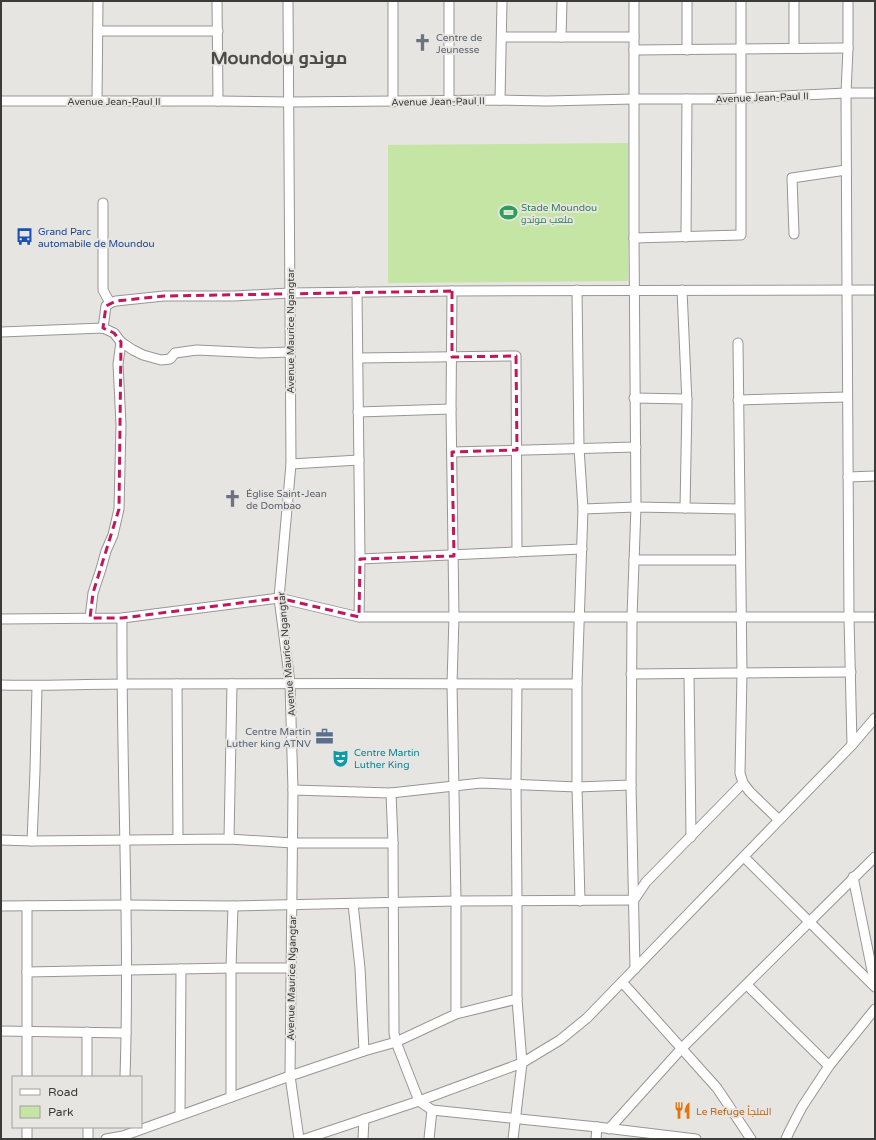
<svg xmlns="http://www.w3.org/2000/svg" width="876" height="1140" font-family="'Varela Round',Cairo,sans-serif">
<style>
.green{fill:#c5e5a4}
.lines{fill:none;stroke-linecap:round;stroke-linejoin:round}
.minor-casing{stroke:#979693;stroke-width:11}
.minor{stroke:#fff;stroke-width:9}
.marked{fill:none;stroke:#c2185b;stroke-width:3;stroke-dasharray:8 5;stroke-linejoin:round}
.labels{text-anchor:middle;stroke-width:4;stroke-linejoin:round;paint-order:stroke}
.worship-label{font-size:10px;fill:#5b616d;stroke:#e6e5e2;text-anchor:start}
.street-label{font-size:10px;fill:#3b3b3a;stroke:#e6e5e2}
.leisure-label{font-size:10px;fill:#27864d;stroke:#e6e5e2;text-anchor:start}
.transit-label{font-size:10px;fill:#164399;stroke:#e6e5e2;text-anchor:start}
.service-label{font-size:10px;fill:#4e5e75;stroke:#e6e5e2;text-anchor:end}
.culture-label{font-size:10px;fill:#0d838f;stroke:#e6e5e2;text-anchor:start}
.food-label{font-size:10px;fill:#c56008;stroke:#e6e5e2;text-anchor:start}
.town-label{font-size:18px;font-weight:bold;fill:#4d4c49;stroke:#e6e5e2}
</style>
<rect width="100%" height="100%" fill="#e6e5e2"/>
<polygon class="green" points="628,143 628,281 388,283 388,145"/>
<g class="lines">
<defs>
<g id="minor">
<polyline points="217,1 218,101"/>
<polyline points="288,1 291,464 279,598 290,683 293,790 290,1076 299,1139"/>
<polyline points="449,1 449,101"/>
<polyline points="634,1 634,238 636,507 632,617 631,785 635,969"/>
<polyline points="687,1 687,50"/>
<polyline points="794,1 794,48"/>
<polyline points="848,1 848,48 846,93 847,290 849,617 852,745"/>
<polyline points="98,31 218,31"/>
<polyline points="502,37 634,37"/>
<polyline points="561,37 562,1"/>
<polyline points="634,50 848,48"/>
<polyline points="500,100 502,1"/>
<polyline points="1,101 218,101 289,102 500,100 547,101 634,99 720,99 846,93 875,93"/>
<polyline points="97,101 98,1"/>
<polyline points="393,102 393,1"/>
<polyline points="103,203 103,290 110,303"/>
<polyline points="794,234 792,178 846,170"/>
<polyline points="686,237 687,99"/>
<polyline points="634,238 741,235 741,1"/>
<polyline points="577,290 579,448 583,509 577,684 577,787 580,901"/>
<polyline points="682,290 687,403 685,508"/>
<polyline points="452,291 451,409 454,617 452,684 456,901 456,1014"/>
<polyline points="357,292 360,559 359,617"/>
<polyline points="103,328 106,306 110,303 116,301 164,296 234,296 289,293 452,291 875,290"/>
<polyline points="1,332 103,328 114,333 121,342 133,350 143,355 161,360 170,359 175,353 197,350 259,353 290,352"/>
<polyline points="738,343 742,673 740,773 743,783 750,792 779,820"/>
<polyline points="358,358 516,356 517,552"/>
<polyline points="634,398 687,399"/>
<polyline points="738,400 847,397"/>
<polyline points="358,412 451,409"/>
<polyline points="452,452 636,447"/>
<polyline points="291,464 359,460"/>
<polyline points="848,477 875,476"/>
<polyline points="583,509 636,507 739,509"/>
<polyline points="360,559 582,549"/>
<polyline points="634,560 740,560"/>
<polyline points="90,618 93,593 101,569 106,551 113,535 119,509 121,425 118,364 121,342"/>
<path d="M 122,618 C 121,771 130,924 125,1077"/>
<polyline points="1,619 122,618 279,598 359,617 875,617"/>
<polyline points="631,674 851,672"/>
<polyline points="689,674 691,837"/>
<polyline points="177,684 178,839"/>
<path d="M 1,685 C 43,686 85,684 128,684 C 278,684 427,683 577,684"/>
<polyline points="293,790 391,793 481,783 577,787 631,785"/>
<polyline points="391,793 393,843 394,1033 396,1042 419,1101 432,1110 597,1127 696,1139"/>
<polyline points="229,839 232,684"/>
<polyline points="1,840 32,841 35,771 37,686"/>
<polyline points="32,841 229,839 293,843 393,843"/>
<polyline points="744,857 875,987"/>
<polyline points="853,877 875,985"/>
<polyline points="353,904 360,968 364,1051"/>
<polyline points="1,906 126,905 233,906 456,901 634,900 646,882 743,783"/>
<polyline points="27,972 231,968 291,968"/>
<polyline points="622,982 717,1088 751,1139"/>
<polyline points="747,985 829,1066"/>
<polyline points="1,1031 126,1033"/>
<polyline points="87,1032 87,1077"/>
<polyline points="27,1077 27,906"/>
<polyline points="231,1097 231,968 233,906"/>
<polyline points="180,1115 181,969"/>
<polyline points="27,1127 27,1139"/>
<polyline points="88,1127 88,1139"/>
<polyline points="609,1129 682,1048 875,857"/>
<polyline points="106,1139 123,1136 290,1076 364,1051 396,1042 456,1014 517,999"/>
<polyline points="305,1139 419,1101 522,1063 560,1040 587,1018 852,745 875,718"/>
<polyline points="363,1139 364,1119"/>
<polyline points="429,1139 432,1110"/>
<polyline points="513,1139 522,1063 517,999 517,901 516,785 517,684"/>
<polyline points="596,1139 597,1127"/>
<polyline points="786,1139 789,1132 802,1107 829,1066 875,1009"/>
</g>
</defs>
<use href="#minor" class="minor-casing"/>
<use href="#minor" class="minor"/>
</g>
<path class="marked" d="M 452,291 L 452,357 L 516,356 L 517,450 L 452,452 L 454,556 L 360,559 L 359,617 L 279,598 L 122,618 L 90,618 L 93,593 L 119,509 L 121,342 L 114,333 L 103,328 L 106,306 L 116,301 L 164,296 Z"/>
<defs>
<symbol id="church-bare" viewBox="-9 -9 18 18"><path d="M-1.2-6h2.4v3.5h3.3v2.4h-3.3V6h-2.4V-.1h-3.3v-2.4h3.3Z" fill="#6b7280" stroke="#e6e5e2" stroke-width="2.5" paint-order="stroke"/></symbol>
<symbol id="stadium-bare" viewBox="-9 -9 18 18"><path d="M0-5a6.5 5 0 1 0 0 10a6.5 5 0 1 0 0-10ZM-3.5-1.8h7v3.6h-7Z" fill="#2e9e5b" stroke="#e6e5e2" stroke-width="2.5" paint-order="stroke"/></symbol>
<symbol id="bus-bare" viewBox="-9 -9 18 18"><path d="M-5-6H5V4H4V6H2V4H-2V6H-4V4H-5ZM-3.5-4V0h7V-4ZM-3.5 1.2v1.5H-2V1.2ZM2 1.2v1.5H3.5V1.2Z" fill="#1a4fb4" stroke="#e6e5e2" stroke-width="2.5" paint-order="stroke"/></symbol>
<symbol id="office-bare" viewBox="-9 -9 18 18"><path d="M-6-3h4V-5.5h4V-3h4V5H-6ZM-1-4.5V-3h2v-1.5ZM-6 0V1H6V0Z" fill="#5c6f8a" stroke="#e6e5e2" stroke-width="2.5" paint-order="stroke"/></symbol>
<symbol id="theatre-bare" viewBox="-9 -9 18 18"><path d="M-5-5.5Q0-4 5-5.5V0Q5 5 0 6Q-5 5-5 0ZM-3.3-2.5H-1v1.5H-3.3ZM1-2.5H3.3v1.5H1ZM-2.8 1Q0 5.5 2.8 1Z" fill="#0f9aa8" stroke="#e6e5e2" stroke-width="2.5" paint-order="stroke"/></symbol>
<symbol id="restaurant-bare" viewBox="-9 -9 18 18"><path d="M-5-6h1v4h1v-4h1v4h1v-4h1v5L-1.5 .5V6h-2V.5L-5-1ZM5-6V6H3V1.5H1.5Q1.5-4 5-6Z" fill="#e8710a" stroke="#e6e5e2" stroke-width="2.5" paint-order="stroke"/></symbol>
</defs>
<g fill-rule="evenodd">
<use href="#church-bare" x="410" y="30" width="25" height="25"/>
<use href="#stadium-bare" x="496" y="200" width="25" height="25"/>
<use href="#bus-bare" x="12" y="224" width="25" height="25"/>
<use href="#church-bare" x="220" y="486" width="25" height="25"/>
<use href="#office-bare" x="312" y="724" width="25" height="25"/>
<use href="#theatre-bare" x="328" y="746" width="25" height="25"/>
<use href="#restaurant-bare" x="670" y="1098" width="25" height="25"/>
</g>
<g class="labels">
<g class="worship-label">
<text x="436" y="41">Centre de<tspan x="436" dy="12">Jeunesse</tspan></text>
<text x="246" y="497">Église Saint-Jean<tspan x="246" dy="12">de Dombao</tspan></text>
</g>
<g class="street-label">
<text transform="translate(762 97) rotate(-2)" y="4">Avenue Jean-Paul II</text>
<text x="114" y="105">Avenue Jean-Paul II</text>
<text transform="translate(438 101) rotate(-1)" y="4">Avenue Jean-Paul II</text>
<text transform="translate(290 331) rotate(-90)" y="4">Avenue Maurice Ngangtar</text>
<text transform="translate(286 654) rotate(-95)" y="4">Avenue Maurice Ngangtar</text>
<text transform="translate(291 978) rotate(-89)" y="4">Avenue Maurice Ngangtar</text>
</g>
<g class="leisure-label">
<text x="521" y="211">Stade Moundou<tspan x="521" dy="12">ملعب موندو</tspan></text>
</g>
<g class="transit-label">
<text x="38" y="235">Grand Parc<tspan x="38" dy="12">automabile de Moundou</tspan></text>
</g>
<g class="service-label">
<text x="311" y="735">Centre Martin<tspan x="311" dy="12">Luther king ATNV</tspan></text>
</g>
<g class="culture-label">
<text x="354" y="756">Centre Martin<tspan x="354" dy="12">Luther King</tspan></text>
</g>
<g class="food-label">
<text x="696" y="1115">Le Refuge الملجأ</text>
</g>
<g class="town-label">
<text x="279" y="64">Moundou موندو</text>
</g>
</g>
<rect width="876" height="1140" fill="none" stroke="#3b3b3a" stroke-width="4"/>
<rect x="12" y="1076" width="130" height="52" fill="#e6e5e2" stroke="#a2a19f"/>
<rect x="20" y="1089" width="20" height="6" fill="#ffffff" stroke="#a2a19f"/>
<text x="48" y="1096" font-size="12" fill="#3b3b3a">Road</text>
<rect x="20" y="1106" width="20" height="12" fill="#c5e5a4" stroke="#a2a19f"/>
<text x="48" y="1116" font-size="12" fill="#3b3b3a">Park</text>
</svg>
